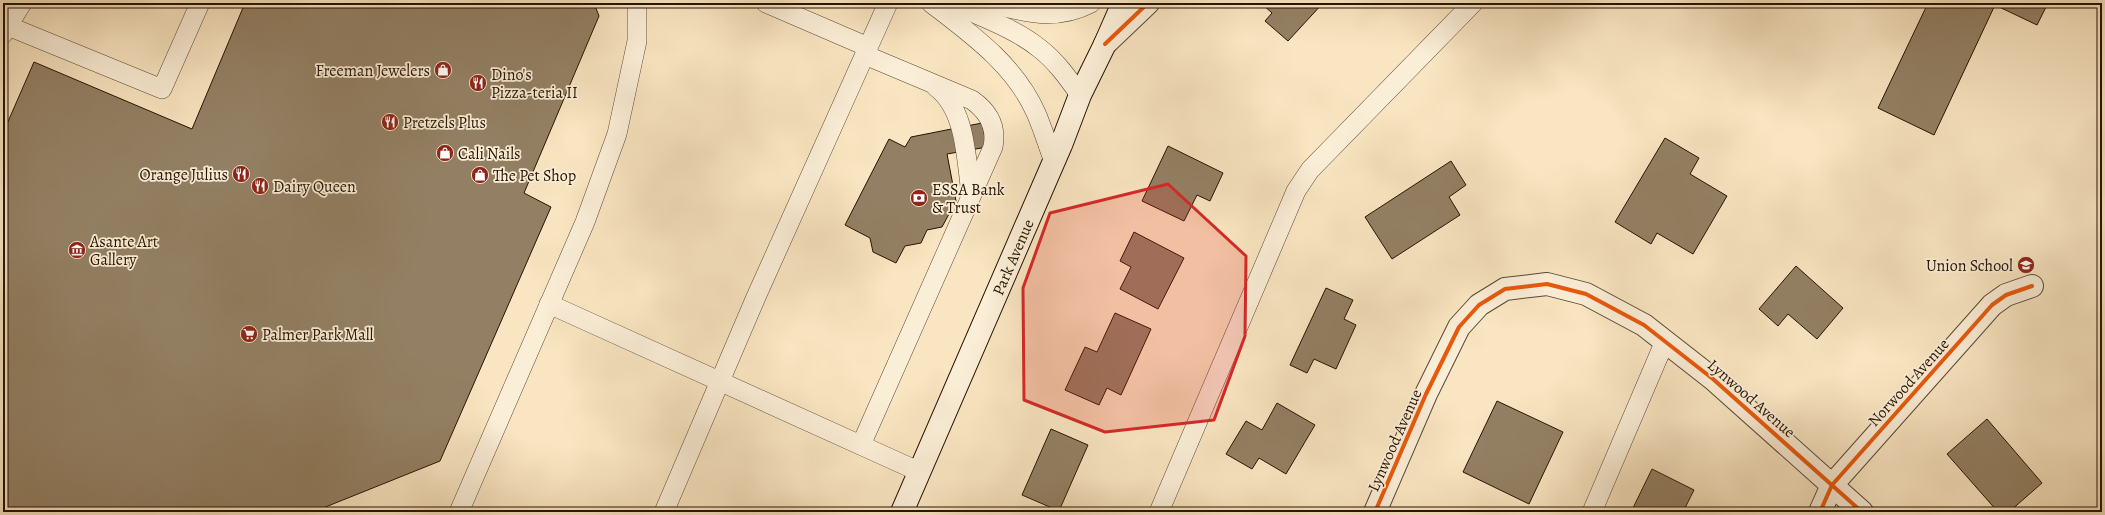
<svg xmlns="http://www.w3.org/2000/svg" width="2105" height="515" font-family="Alegreya,serif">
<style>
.building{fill:#938064;stroke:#251300}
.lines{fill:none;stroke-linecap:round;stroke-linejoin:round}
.lane-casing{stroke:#5a4830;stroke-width:20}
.street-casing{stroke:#5a4830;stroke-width:24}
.secondary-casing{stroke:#251300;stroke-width:24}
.lane{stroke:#fbeed7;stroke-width:19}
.street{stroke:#fbeed7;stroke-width:22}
.secondary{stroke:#fbeed7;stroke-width:22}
.cycleway-casing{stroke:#fbeed7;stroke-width:6}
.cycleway{stroke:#e8590c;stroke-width:4}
.marked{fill:#d62828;fill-opacity:0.2;stroke:#d62828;stroke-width:3;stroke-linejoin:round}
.labels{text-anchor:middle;stroke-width:3.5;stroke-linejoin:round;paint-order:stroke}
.poi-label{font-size:16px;fill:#251300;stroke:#fbeed7;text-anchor:start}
.street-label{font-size:16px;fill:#251300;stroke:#fbeed7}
</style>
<rect width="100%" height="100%" fill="#f9e5c1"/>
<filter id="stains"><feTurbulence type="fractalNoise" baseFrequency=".005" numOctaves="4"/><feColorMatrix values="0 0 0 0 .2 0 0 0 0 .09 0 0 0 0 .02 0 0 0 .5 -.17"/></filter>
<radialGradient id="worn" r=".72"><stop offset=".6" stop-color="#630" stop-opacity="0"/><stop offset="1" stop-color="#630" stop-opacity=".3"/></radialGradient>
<g class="building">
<polygon points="245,3 594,3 599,16 524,193 551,207 440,461 313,512 3,512 3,133 34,62 192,129"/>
<polygon points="1261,3 1323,3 1288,41 1265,21 1272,13"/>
<polygon points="1928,3 2048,3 2037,25 1995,5 1934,135 1878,108"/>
<polygon points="982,123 987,147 947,154 956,201 942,227 927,230 921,243 905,246 896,263 873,252 870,238 845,225 889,139 905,147 911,137"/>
<polygon points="1665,138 1699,158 1690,174 1727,196 1693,254 1657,233 1651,244 1615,222"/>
<polygon points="1168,146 1223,173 1210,201 1197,195 1184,221 1142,201"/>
<polygon points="1451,161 1466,185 1449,197 1460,215 1392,259 1365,217"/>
<polygon points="1134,232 1184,258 1158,309 1120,289 1131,267 1120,261"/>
<polygon points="1796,266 1843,308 1817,339 1788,314 1778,326 1759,309"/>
<polygon points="1326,288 1353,300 1344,319 1356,325 1336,369 1314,359 1307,373 1290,365"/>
<polygon points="1115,313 1151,329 1121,395 1107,388 1099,405 1065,390 1085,347 1097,352"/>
<polygon points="1497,401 1563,432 1529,504 1463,472"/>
<polygon points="1277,403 1315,425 1286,474 1259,458 1252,469 1226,454 1246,421 1262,430"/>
<polygon points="1987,419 2042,483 2009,512 1998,512 1947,454"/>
<polygon points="1051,429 1088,445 1059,511 1022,495"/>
<polygon points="1652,469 1694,490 1683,512 1631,512"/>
</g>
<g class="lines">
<defs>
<g id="lane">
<polyline points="766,3 868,47"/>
<path d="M 931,3 C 971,34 1015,65 1036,113 C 1043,129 1048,146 1054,162"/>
<path d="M 951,3 C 981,17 1014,28 1039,48 C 1056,61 1068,78 1080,95"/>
<path d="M 990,3 C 1026,13 1056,21 1091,3"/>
<polyline points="8,26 162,89 200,3"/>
<polyline points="3,34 22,3"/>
<path d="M 936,87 C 966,109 966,159 971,193"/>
<polyline points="549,304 920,472"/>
<path d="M 861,445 L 993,147 C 997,127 989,112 972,100 L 865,55"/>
<polyline points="459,512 585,222 617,134 637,41 637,3"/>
<polyline points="664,512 756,297 888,3"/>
<polyline points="1159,512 1296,191 1310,170 1473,3"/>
<polyline points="1592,512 1665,341"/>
</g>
<g id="street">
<polyline points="1105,44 1148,3"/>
<polyline points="1375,512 1426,394 1459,327 1479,305 1505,289 1547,284 1586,294 1644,325 1713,379 1862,512"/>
<polyline points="1820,512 1832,485 1992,305 2006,295 2032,286"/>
</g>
<g id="secondary">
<path id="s1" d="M 902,512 L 1061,145 L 1080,95 L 1105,44 L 1123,3"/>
</g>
</defs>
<use href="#lane" class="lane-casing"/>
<use href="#street" class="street-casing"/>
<use href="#secondary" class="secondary-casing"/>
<use href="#lane" class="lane"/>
<use href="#street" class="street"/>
<use href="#secondary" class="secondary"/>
<defs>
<g id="cycleway">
<polyline points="1105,44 1148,3"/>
<polyline points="1375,512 1426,394 1459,327 1479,305 1505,289 1547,284 1586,294 1644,325 1713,379 1862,512"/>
<polyline points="1820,512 1832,485 1992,305 2006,295 2032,286"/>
</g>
</defs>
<use href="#cycleway" class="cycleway-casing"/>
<use href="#cycleway" class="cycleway"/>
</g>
<path class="marked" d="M 1168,184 L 1246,256 L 1245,336 L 1214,420 L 1105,432 L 1024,400 L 1023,288 L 1050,213 Z"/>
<defs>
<symbol id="shop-disc" viewBox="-11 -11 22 22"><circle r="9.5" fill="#8f2418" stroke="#fbeed7"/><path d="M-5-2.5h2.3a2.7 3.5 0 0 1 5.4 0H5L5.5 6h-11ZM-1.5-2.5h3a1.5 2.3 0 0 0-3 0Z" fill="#fff"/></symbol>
<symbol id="restaurant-disc" viewBox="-11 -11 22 22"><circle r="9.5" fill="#8f2418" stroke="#fbeed7"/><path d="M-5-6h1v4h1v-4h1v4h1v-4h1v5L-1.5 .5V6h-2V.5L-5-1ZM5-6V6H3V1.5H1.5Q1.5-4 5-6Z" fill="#fff"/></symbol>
<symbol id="bank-disc" viewBox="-11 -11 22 22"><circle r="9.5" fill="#8f2418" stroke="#fbeed7"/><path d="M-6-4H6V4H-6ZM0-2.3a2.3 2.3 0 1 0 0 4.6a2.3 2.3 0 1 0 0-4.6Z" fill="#fff"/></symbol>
<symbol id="museum-disc" viewBox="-11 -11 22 22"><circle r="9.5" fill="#8f2418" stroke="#fbeed7"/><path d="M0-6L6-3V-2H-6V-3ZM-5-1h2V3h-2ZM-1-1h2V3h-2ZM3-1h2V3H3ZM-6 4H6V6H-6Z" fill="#fff"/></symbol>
<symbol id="school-disc" viewBox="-11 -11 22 22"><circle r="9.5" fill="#8f2418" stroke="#fbeed7"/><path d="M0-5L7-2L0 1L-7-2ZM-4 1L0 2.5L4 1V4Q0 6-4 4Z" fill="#fff"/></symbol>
<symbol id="supermarket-disc" viewBox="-11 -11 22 22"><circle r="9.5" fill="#8f2418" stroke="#fbeed7"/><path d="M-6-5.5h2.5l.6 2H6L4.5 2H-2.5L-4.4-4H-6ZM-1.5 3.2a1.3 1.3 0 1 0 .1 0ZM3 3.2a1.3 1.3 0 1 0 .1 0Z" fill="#fff"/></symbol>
</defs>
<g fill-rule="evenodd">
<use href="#shop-disc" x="433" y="60" width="20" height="20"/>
<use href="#restaurant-disc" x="468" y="73" width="20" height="20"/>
<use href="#restaurant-disc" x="380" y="112" width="20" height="20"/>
<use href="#shop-disc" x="435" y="143" width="20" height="20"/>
<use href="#restaurant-disc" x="231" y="164" width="20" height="20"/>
<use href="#shop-disc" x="470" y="165" width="20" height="20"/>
<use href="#restaurant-disc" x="250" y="176" width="20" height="20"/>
<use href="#bank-disc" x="909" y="188" width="20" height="20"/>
<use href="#museum-disc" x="67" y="240" width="20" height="20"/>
<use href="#school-disc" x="2016" y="255" width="20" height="20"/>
<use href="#supermarket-disc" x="239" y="324" width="20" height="20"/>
</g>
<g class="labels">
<g class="poi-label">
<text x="430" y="76" text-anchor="end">Freeman Jewelers</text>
<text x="491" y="80">Dino's<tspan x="491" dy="18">Pizza-teria II</tspan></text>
<text x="403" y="128">Pretzels Plus</text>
<text x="458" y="159">Cali Nails</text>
<text x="228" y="180" text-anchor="end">Orange Julius</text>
<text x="493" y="181">The Pet Shop</text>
<text x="273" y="192">Dairy Queen</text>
<text x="932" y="195">ESSA Bank<tspan x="932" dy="18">&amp; Trust</tspan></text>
<text x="90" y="247">Asante Art<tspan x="90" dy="18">Gallery</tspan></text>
<text x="2013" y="271" text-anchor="end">Union School</text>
<text x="262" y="340">Palmer Park Mall</text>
</g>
<g class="street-label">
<text dy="6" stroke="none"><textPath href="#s1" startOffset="278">Park Avenue</textPath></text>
<text transform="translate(1908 382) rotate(-48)" y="6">Norwood Avenue</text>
<text transform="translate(1752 398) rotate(41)" y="6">Lynwood Avenue</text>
<text transform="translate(1394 440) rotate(-66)" y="6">Lynwood Avenue</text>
</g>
</g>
<rect width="2105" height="515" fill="none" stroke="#f9e5c1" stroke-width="16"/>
<rect x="4" y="4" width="2097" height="507" fill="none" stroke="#251300" stroke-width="2"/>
<rect x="8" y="8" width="2089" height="499" fill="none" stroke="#251300"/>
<rect width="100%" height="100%" filter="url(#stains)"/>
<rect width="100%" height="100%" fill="url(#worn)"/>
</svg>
